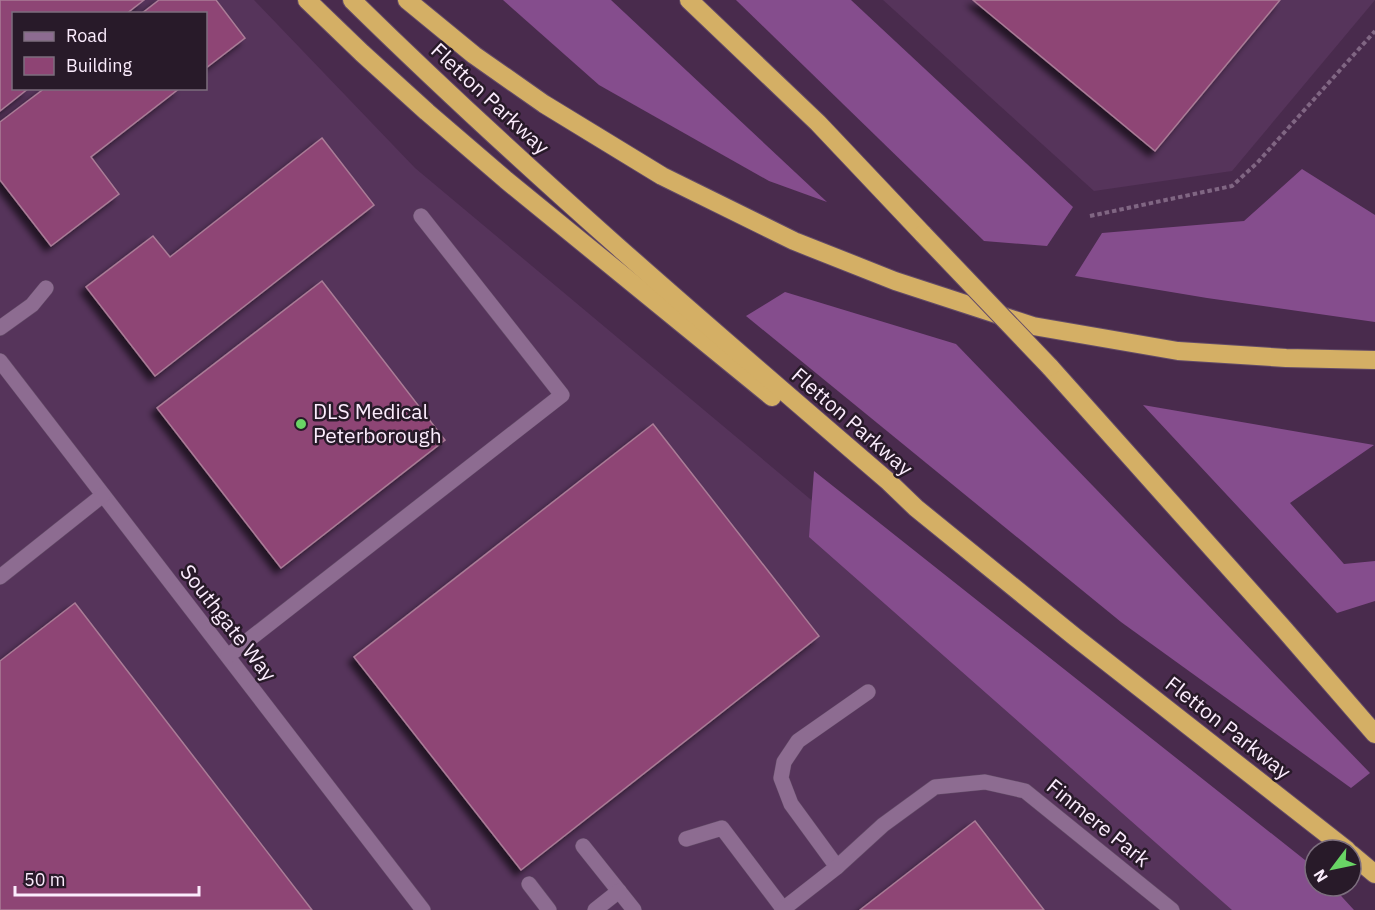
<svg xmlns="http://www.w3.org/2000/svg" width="1375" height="910" font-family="'IBM Plex Sans',sans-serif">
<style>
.built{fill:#56345b;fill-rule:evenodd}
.forest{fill:#854d8d}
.building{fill:#8e4474;stroke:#aa7c97;stroke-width:1.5;filter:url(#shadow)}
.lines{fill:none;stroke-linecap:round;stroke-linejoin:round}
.minor-casing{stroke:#634b67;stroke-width:16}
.highway-casing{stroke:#634b67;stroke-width:20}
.path{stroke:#806683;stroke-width:4;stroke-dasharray:4.5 3;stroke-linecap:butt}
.minor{stroke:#8d6c91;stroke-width:15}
.highway{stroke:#d4af65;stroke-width:18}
.highway-bridge-casing{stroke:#634b67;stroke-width:20;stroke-linecap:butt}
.highway-bridge{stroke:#d4af65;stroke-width:18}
.poi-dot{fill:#69d465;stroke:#281a29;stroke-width:2}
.labels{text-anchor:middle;stroke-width:5;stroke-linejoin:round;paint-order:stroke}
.street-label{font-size:21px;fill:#fbecfd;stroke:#281a29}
.poi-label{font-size:21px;fill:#fbecfd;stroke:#281a29;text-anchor:start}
</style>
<defs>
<filter id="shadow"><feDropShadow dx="-5.5" dy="5.5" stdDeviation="3" flood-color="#0009"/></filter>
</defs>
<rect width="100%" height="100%" fill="#492b4d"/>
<g class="built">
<path d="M 0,0 L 254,0 L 415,168 L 945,612 L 1272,910 L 0,910 ZM 14,14 L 206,14 L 206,88 L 14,88 Z"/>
<polygon points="883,0 1375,0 1232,171 1094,191"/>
</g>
<g class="forest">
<polygon points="503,0 611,0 827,202 769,181 599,85"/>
<polygon points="736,0 851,0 1073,207 1047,246 984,241"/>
<polygon points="1302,169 1375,215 1375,322 1207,298 1075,276 1102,233 1244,221"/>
<polygon points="785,292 956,344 1370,773 1351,788 1121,622 746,316"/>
<polygon points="1143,405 1374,445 1290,503 1344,564 1375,561 1375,601 1337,613"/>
<polygon points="814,471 1315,868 1315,886 1332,886 1354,910 1232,910 809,537"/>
</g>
<g class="building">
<polygon points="0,0 144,0 126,14 14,14 14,88 29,88 0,111"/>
<polygon points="159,0 216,0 245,38 206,68 206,14 141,14"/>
<polygon points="973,0 1280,0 1155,151"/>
<polygon points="45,88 180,88 91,157 119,194 51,246 0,180 0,122"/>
<polygon points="322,138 374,205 155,376 86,287 153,236 170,257"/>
<polygon points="322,281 445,440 281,568 157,408"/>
<polygon points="653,424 819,636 521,870 354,657"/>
<polygon points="75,603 312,910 0,910 0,661"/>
<polygon points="975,821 1044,910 860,910"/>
</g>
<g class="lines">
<defs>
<g id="minor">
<polyline points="0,328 32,305 46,288"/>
<polyline points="0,361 423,910"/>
<polyline points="0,577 103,495"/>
<polyline points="228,656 562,395 421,216"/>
<polyline points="686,839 722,828 784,910"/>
<polyline points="583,846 634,910"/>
<polyline points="837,867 791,804 781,778 784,762 798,741 868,692"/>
<polyline points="529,884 549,910"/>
<polyline points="595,910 619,891"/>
<polyline points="782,910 837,867 883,825 935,787 985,782 1025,791 1172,910"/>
</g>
<g id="highway">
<polyline points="307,0 362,53 427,112 506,180 772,397"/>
<path d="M 352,0 C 523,168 706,325 889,482 L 916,508 L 1075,637 L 1347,850"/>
<polyline points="407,0 474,55 544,104 662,176 794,241 895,281 1033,326 1178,351 1286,358 1375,360"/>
<polyline points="689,0 818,123 923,234"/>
<polyline points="1050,367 1284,629 1375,734"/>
<polyline points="1351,854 1375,874"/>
</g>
</defs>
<use href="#minor" class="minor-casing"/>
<use href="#highway" class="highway-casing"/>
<polyline class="path" points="1090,216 1232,186 1257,163 1375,31"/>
<use href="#minor" class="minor"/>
<use href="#highway" class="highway"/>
<defs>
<polyline id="highway-bridge" points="923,234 1050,367"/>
</defs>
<use href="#highway-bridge" class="highway-bridge-casing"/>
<use href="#highway-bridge" class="highway-bridge"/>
</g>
<circle class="poi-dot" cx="301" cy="424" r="6"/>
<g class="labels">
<g class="street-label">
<text transform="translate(490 99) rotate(43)" y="7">Fletton Parkway</text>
<text transform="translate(852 422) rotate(41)" y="7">Fletton Parkway</text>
<text transform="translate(228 623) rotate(52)" y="7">Southgate Way</text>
<text transform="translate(1228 728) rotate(38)" y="7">Fletton Parkway</text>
<text transform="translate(1098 823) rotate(39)" y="7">Finmere Park</text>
</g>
<g class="poi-label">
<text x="313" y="419">DLS Medical<tspan x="313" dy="24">Peterborough</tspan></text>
</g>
</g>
<rect x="12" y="12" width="195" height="78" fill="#281a29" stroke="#7c6e7e" stroke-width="1.5"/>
<rect x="24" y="32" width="30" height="9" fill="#8d6c91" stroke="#7c6e7e" stroke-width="1.5"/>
<text x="66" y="42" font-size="18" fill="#fbecfd">Road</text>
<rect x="24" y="57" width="30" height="18" fill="#8e4474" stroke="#7c6e7e" stroke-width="1.5"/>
<text x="66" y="72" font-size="18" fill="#fbecfd">Building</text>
<g transform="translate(1333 868) rotate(238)"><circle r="28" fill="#281a29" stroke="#7c6e7e" stroke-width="1.5"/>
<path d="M0-4.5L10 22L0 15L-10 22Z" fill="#69d465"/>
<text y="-9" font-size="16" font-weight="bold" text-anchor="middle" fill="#fbecfd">N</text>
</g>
<path d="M15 886v9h184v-9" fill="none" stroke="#fbecfd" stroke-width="3"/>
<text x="24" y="886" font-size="18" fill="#fbecfd" stroke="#281a29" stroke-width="4.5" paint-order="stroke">50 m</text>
</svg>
